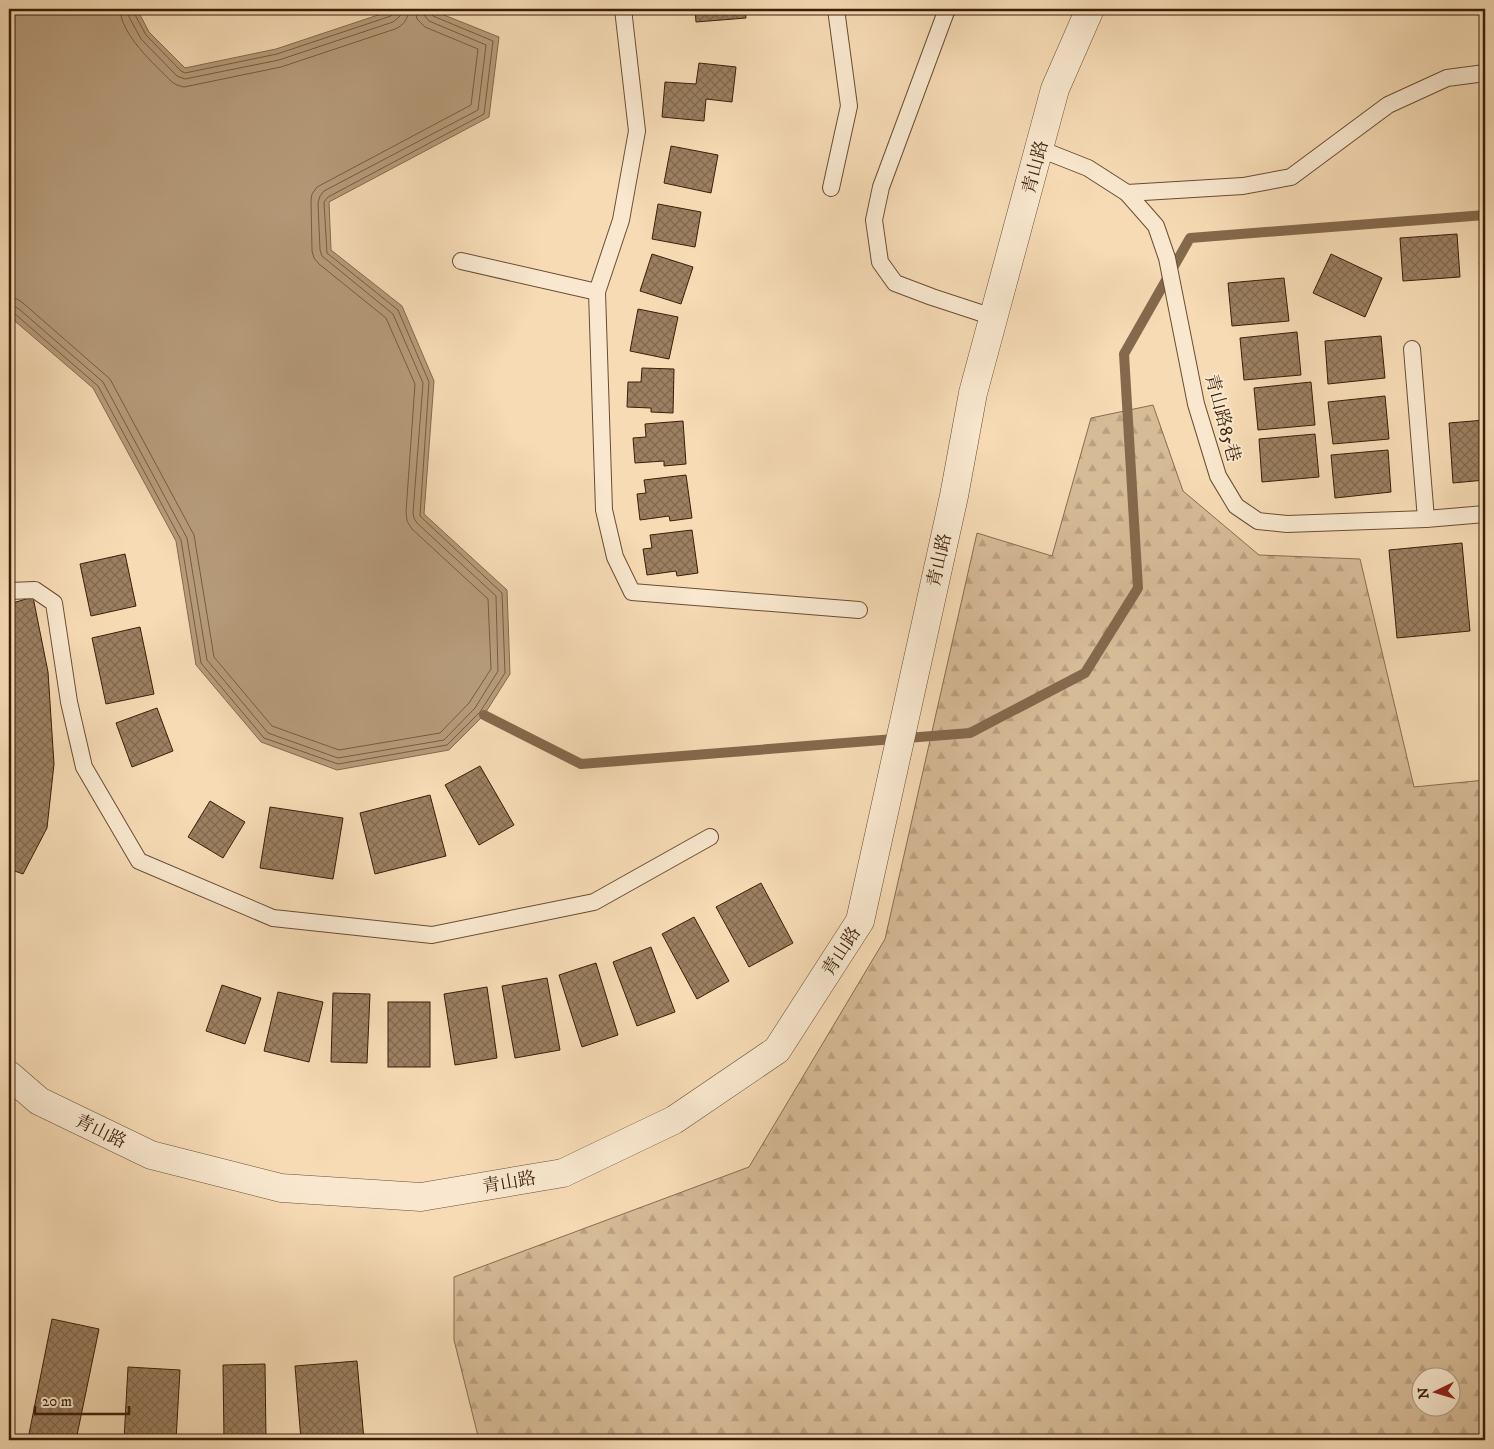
<svg xmlns="http://www.w3.org/2000/svg" width="1494" height="1449" font-family="'IM FELL DW Pica','Noto Serif TC',serif">
<style>
.forest{fill:url(#forest-firs);stroke:#886c4f;fill-rule:evenodd}
.water{fill:#b69b7a;stroke:#85694c}
.lines{fill:none;stroke-linecap:round;stroke-linejoin:round}
.shore{stroke:#785c40;stroke-width:1}
.stream{stroke:#85694c;stroke-width:10}
.building{fill:url(#building-cross-hatch);stroke:#3b1e07}
.service-casing{stroke:#6a4d32;stroke-width:18}
.minor-casing{stroke:#6a4d32;stroke-width:29}
.service{stroke:#f9e8cf;stroke-width:16}
.minor{stroke:#f9e8cf;stroke-width:28}
.labels{text-anchor:middle;stroke-width:4;stroke-linejoin:round;paint-order:stroke}
.street-label{font-size:18px;fill:#3b1e07;stroke:#f9e8cf}
</style>
<defs>
<pattern id="forest-firs" width="22" height="20" patternUnits="userSpaceOnUse" patternTransform="scale(1.25)"><rect width="22" height="20" fill="#d6bb97"/><path d="M5 1l3.5 6h-7zM16 11l3.5 6h-7z" fill="#b9a081"/></pattern>
<pattern id="building-cross-hatch" width="8" height="8" patternUnits="userSpaceOnUse" patternTransform="scale(1.25)"><rect width="8" height="8" fill="#9c8061"/><path d="M0 0l8 8M0 8l8-8" fill="none" stroke="#80684e"/></pattern>
</defs>
<rect width="100%" height="100%" fill="#f6dbb5"/>
<filter id="stains"><feTurbulence type="fractalNoise" baseFrequency=".004" numOctaves="4"/><feColorMatrix values="0 0 0 0 .2 0 0 0 0 .09 0 0 0 0 .02 0 0 0 .5 -.17"/></filter>
<radialGradient id="worn" r=".72"><stop offset=".6" stop-color="#630" stop-opacity="0"/><stop offset="1" stop-color="#630" stop-opacity=".3"/></radialGradient>
<path class="forest" d="M 1153,405 L 1183,491 L 1259,555 L 1360,559 L 1414,787 L 1485,780 L 1485,1440 L 479,1440 L 454,1340 L 454,1277 L 749,1167 L 885,939 L 977,533 L 1052,556 L 1091,418 ZM 1422,1376 L 1452,1376 L 1452,1406 L 1422,1406 Z"/>
<polygon class="water" points="9,9 137,9 149,32 185,68 276,49 396,9 429,9 499,37 489,117 329,202 331,250 402,306 434,381 424,514 507,590 510,674 484,715 449,750 337,770 261,742 196,665 176,541 93,388 9,316"/>
<g class="lines">
<g class="shore">
<path d="M 120,9 C 121,35 154,64 172,82 L 177,85 L 184,87 L 281,67 L 395,29 C 404,25 408,19 409,9"/>
<polyline points="127,9 128,15 141,39 177,76 185,79 279,60 393,22 400,16 401,9"/>
<polyline points="133,9 134,13 146,35 181,71 185,73 277,54 391,16 394,13 395,9"/>
<polyline points="9,298 17,299 23,303 110,379 194,535 214,657 272,726 339,750 440,733 469,703 491,669 488,599 412,529 407,521 406,512 415,384 386,318 319,264 314,258 312,251 311,200 312,194 317,187 471,105 478,49 425,27 417,19 415,9"/>
<polyline points="9,306 14,306 19,309 103,382 187,538 207,660 268,733 338,758 444,740 475,708 498,671 496,596 417,523 414,518 413,513 423,383 393,314 322,256 320,250 318,203 320,196 324,191 478,110 486,45 429,21 424,15 423,9"/>
<polyline points="9,312 15,314 98,386 181,540 201,663 264,738 338,764 447,745 480,712 505,673 502,593 420,516 429,382 398,310 327,253 324,202 328,197 484,114 493,41 433,16 430,13 429,9"/>
</g>
<polyline class="stream" points="484,715 581,764 970,733 1085,673 1138,588 1124,354 1190,238 1485,215"/>
</g>
<g class="building">
<polygon points="695,9 745,9 746,18 696,22"/>
<polygon points="699,63 736,67 732,102 706,99 704,121 662,117 665,82 696,84"/>
<polygon points="671,146 718,155 711,193 664,183"/>
<polygon points="658,204 701,212 695,247 652,239"/>
<polygon points="1457,234 1460,277 1403,281 1400,238"/>
<polygon points="652,254 693,267 681,304 640,291"/>
<polygon points="1331,254 1382,278 1365,317 1313,293"/>
<polygon points="1485,260 1485,276 1479,263"/>
<polygon points="1284,278 1289,321 1232,326 1228,283"/>
<polygon points="638,309 678,317 669,359 630,351"/>
<polygon points="1297,332 1301,375 1244,380 1240,338"/>
<polygon points="1381,336 1385,378 1328,384 1325,341"/>
<polygon points="642,368 674,369 673,413 651,412 651,408 627,407 628,382 641,382"/>
<polygon points="1311,382 1315,425 1258,430 1254,388"/>
<polygon points="1385,396 1389,439 1333,444 1328,402"/>
<polygon points="1485,420 1485,480 1453,483 1449,423"/>
<polygon points="683,421 686,464 664,466 664,461 635,463 633,438 646,437 645,424"/>
<polygon points="1315,434 1319,477 1262,482 1259,439"/>
<polygon points="1388,450 1391,492 1335,498 1331,455"/>
<polygon points="686,475 692,518 670,521 669,516 640,520 637,494 646,493 644,480"/>
<polygon points="692,530 698,573 677,576 676,571 647,575 643,549 652,548 650,535"/>
<polygon points="1462,543 1470,631 1397,638 1389,550"/>
<polygon points="125,554 136,606 91,616 80,564"/>
<polygon points="33,597 48,672 54,764 47,828 23,874 9,869 9,604"/>
<polygon points="140,627 154,694 106,704 92,638"/>
<polygon points="157,708 173,751 132,767 116,723"/>
<polygon points="480,766 514,825 479,845 445,785"/>
<polygon points="430,795 446,856 375,874 360,813"/>
<polygon points="210,801 245,822 223,858 188,837"/>
<polygon points="270,807 343,818 333,879 260,868"/>
<polygon points="761,883 793,943 749,967 716,907"/>
<polygon points="694,917 729,981 697,999 662,934"/>
<polygon points="651,947 675,1012 637,1026 613,962"/>
<polygon points="596,963 618,1035 582,1047 559,975"/>
<polygon points="547,978 560,1050 515,1058 502,986"/>
<polygon points="222,985 261,998 245,1044 206,1031"/>
<polygon points="487,987 497,1058 455,1065 444,994"/>
<polygon points="278,992 323,1002 309,1062 264,1051"/>
<polygon points="333,993 370,994 367,1063 331,1062"/>
<rect x="388" y="1002" width="42" height="65"/>
<polygon points="9,1308 14,1309 9,1330"/>
<polygon points="52,1319 99,1329 76,1440 60,1440 29,1434"/>
<polygon points="357,1361 364,1440 301,1440 295,1366"/>
<polygon points="265,1364 266,1440 224,1440 223,1365"/>
<polygon points="128,1367 180,1370 176,1440 124,1440"/>
</g>
<g class="lines">
<defs>
<g id="service">
<polyline points="623,9 637,131 621,220 597,292 604,510 615,557 632,592 859,610"/>
<polyline points="947,9 881,187 874,220 880,262 895,283 932,297 993,317"/>
<polyline points="1040,149 1088,168 1127,193 1156,226 1167,258 1196,404 1218,476 1236,506 1258,521 1287,524 1426,519 1485,514"/>
<polyline points="831,188 849,106 836,9"/>
<polyline points="1127,193 1243,186 1291,177 1388,105 1447,78 1485,73"/>
<polyline points="461,261 597,292"/>
<polyline points="1412,349 1426,519"/>
<polyline points="9,591 35,590 54,603 69,702 84,767 139,861 273,918 432,935 594,902 710,837"/>
</g>
<polyline id="minor" points="9,1075 39,1101 151,1155 281,1188 421,1197 563,1173 674,1120 777,1050 860,921 954,496 973,393 1055,89 1090,9"/>
</defs>
<use href="#service" class="service-casing"/>
<use href="#minor" class="minor-casing"/>
<use href="#service" class="service"/>
<use href="#minor" class="minor"/>
</g>
<g class="labels">
<g class="street-label">
<text transform="translate(1035 167) rotate(-75)" y="6">青山路</text>
<text transform="translate(1223 418) rotate(75)" y="6">青山路85巷</text>
<text transform="translate(939 560) rotate(-77)" y="6">青山路</text>
<text transform="translate(841 951) rotate(-57)" y="6">青山路</text>
<text transform="translate(101 1131) rotate(26)" y="6">青山路</text>
<text transform="translate(509 1182) rotate(-10)" y="6">青山路</text>
</g>
</g>
<rect width="1494" height="1449" fill="none" stroke="#f6dbb5" stroke-width="30"/>
<rect x="10" y="10" width="1474" height="1429" fill="none" stroke="#3b1e07" stroke-width="2.5"/>
<rect x="15" y="15" width="1464" height="1419" fill="none" stroke="#3b1e07"/>
<g transform="translate(1436 1392) rotate(265)"><circle r="24" fill="#f9e8cf" stroke="#ad977f"/>
<path d="M0-4L9 19L0 12L-9 19Z" fill="#8f2418"/>
<text y="-8" font-size="14" font-weight="bold" text-anchor="middle" fill="#3b1e07">N</text>
</g>
<path d="M35 1406v8h94v-8" fill="none" stroke="#3b1e07" stroke-width="2.5"/>
<text x="42" y="1406" font-size="15" fill="#3b1e07" stroke="#f9e8cf" stroke-width="4" paint-order="stroke">20 m</text>
<rect width="100%" height="100%" filter="url(#stains)"/>
<rect width="100%" height="100%" fill="url(#worn)"/>
</svg>
